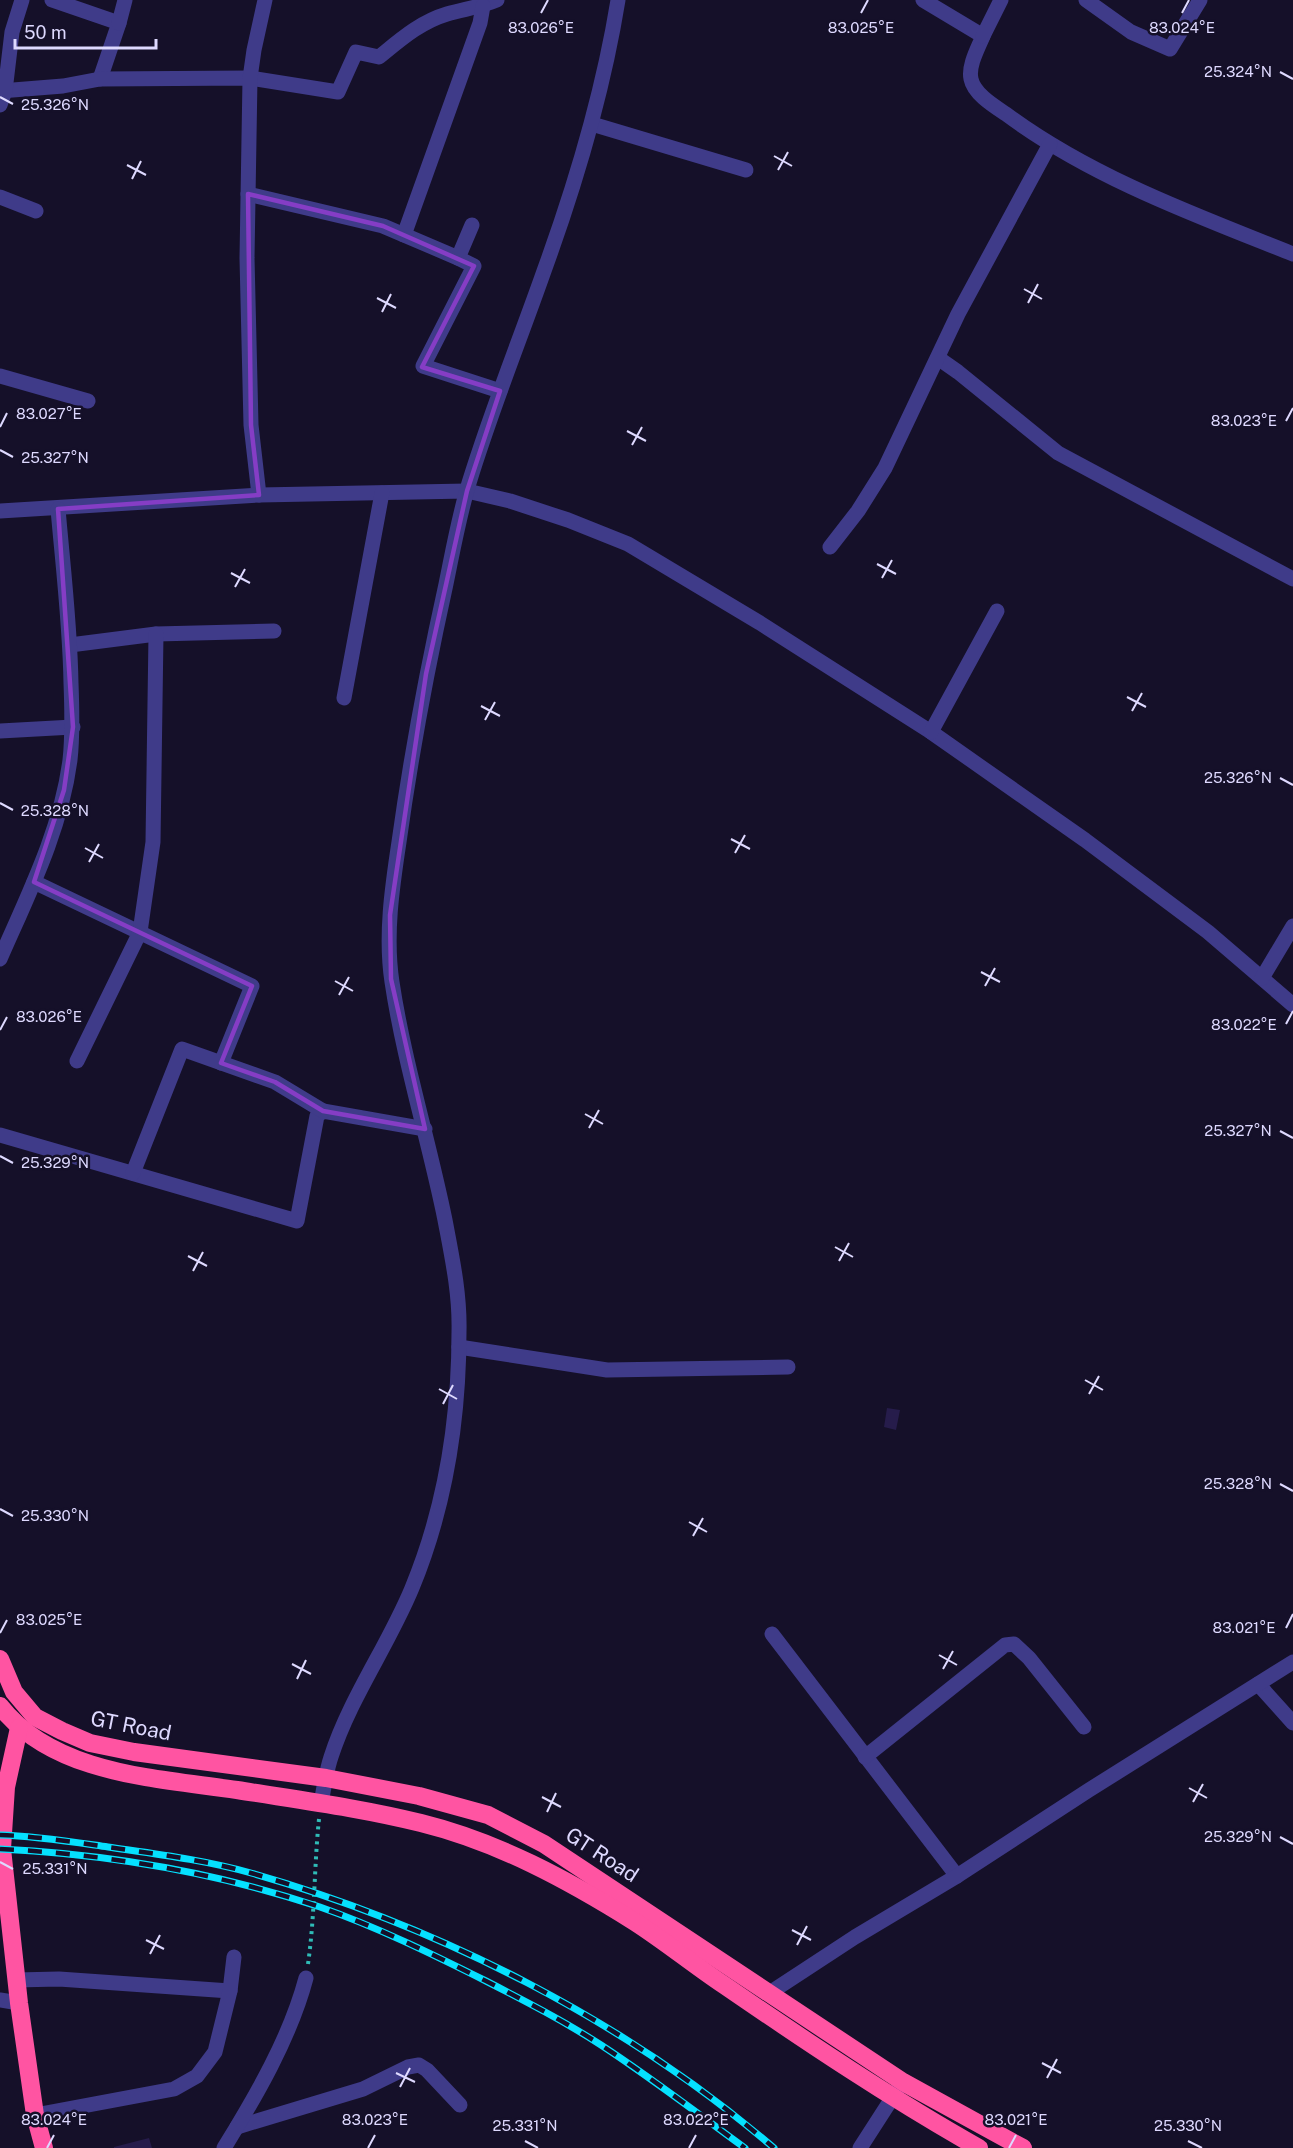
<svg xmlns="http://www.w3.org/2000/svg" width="1293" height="2148" font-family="'Public Sans',sans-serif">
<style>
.building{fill:#261c4b}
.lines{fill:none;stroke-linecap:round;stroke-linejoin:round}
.path{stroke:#2fbcb7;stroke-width:4;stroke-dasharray:3 4.5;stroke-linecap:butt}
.minor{stroke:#3f3b89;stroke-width:15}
.highway{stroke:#ff54a2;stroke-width:18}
.rail-casing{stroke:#05e1ff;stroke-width:7}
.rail{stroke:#151029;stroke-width:4.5;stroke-dasharray:14;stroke-linecap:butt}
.marked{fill:none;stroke:#853dc5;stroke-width:4.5;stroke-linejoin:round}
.ticks{fill:none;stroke:#ded9ff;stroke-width:2}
.labels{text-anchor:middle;stroke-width:5;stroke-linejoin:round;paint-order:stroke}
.street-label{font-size:21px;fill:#ded9ff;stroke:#151029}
.ticks-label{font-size:15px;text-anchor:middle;fill:#ded9ff;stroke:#151029;stroke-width:5;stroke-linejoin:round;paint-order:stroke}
</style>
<rect width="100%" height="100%" fill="#151029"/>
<g class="building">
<polygon points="887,1408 900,1410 896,1430 884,1427"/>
<polygon points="149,2138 152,2148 114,2148 114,2147"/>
</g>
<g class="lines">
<path class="path" d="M 308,1964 C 315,1915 314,1867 319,1819"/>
<g class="minor">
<polyline points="52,0 119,23 100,79"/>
<path d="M 923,0 L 983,36 C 978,48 968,66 971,79 C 974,94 994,106 1006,114 C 1091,177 1195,215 1293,254"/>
<polyline points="1086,0 1131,32 1170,49 1200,0"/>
<polyline points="119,23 125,0"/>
<polyline points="983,36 1001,0"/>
<path d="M 0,91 L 63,86 L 100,79 L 250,78 L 338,92 L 356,52 L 379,57 C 400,40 420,22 447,14 C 464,9 481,7 497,0"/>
<polyline points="0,105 5,91 12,32 22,0"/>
<polyline points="592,124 746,170"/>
<polyline points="248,194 383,226 458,258"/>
<polyline points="0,197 36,211"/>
<polyline points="472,225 458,258 474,266 423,366 500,391"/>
<polyline points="404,235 480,23 483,6"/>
<polyline points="938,358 958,372 1058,453 1293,579"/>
<polyline points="0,376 88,401"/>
<polyline points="259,495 251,425 247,258 250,78 254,50 265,0"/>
<polyline points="0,511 259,495 467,491 510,501 568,520 628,544 760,623 931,732 1085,840 1208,932 1293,1005"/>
<polyline points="830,547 858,511 885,468 958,314 1050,144"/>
<polyline points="70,645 156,634 274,631"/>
<polyline points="344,698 382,493"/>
<polyline points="0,731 73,727"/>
<polyline points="931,732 997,611"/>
<polyline points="34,882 252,986 221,1063"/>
<path d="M 0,959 C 28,895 61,830 70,760 C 73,734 72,709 71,683 C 70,624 63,567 58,509"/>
<polyline points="1262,978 1293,926"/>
<polyline points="77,1061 140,932 153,842 156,634"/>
<polyline points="0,1135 297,1221 317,1116 323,1111 425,1129"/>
<polyline points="133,1173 182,1049 275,1082 323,1111"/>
<polyline points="459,1347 607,1370 788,1367"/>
<polyline points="772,1634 957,1876"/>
<polyline points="1258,1684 1293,1723"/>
<polyline points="865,1757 1005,1645 1014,1644 1029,1658 1084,1727"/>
<path d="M 321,1803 C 324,1788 326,1772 331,1757 C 350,1698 388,1646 412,1588 C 445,1508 459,1418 459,1332 C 460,1294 452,1257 445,1220 C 429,1141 404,1062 392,982 C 385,936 392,888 399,842 C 411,755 427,670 446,584 C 453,550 459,516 469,483 C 491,411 519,342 544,271 C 576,183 603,93 618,0"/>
<polyline points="16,1980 59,1979 230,1991"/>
<polyline points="768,1994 855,1937 957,1876 1089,1790 1293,1662"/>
<polyline points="0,2000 19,2003"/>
<polyline points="35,2115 174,2089 197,2076 215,2052 230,1991 234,1957"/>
<polyline points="237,2127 363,2089 408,2067 419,2065 427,2070 460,2105"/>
<path d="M 224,2148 C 256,2096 290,2038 306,1978"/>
<polyline points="860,2148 898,2089"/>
</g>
<g class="highway">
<polyline points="0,1659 14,1692 35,1717 62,1731 90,1743 134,1752 326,1778 419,1796 488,1815 544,1844 903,2082 1023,2148"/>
<path d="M 0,1706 C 54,1775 157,1778 237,1790 C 299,1800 361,1808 421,1823 C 498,1842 568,1880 635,1922 C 666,1942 694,1965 724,1985 C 807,2042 892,2099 979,2148"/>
<polyline points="19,1728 6,1787 2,1849 19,2003 35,2115 44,2148"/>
</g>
<defs>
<g id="rail">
<path d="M 0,1835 C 36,1836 73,1842 108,1847 C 156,1854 205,1860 251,1873 C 438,1926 626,2021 774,2148"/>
<path d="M 0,1849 C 107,1854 218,1873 320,1907 C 377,1927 432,1954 486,1981 C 525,2001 564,2021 601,2045 C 650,2077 697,2113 745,2148"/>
</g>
</defs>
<use href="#rail" class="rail-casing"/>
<use href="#rail" class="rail"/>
</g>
<path class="marked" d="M 248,194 L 383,226 L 474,266 L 422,367 L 500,391 L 467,491 L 426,674 L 390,915 L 391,979 L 425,1129 L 323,1111 L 275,1082 L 221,1063 L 252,986 L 34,882 L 64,790 L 73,727 L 58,509 L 259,495 L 251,425 Z"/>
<path class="ticks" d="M 541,13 L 548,0M 861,13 L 868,0M 1182,13 L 1189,0M 1280,72 L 1293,79M 0,97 L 13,104M 774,156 L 792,166M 127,165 L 146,175M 778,170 L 788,152M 132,179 L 141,161M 1024,289 L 1042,299M 377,298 L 396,308M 1028,303 L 1038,284M 382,312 L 391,294M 1286,421 L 1293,408M 0,427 L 7,413M 627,431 L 646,441M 632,445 L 642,427M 0,450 L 13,457M 877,564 L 896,574M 231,573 L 250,583M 882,578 L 892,560M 235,587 L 245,569M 1127,697 L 1146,707M 481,706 L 500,716M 1132,711 L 1142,693M 485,720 L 495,702M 1280,778 L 1293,785M 0,803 L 13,810M 731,839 L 750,849M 85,848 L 103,858M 735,853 L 745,835M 89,862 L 99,844M 981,972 L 1000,982M 335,981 L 353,991M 985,986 L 995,968M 339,995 L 349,977M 1286,1024 L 1293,1011M 0,1030 L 7,1017M 585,1114 L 603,1124M 589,1128 L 599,1110M 1280,1131 L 1293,1138M 0,1156 L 13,1163M 835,1247 L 853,1257M 188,1256 L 207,1266M 839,1261 L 849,1243M 193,1271 L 203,1252M 1085,1380 L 1103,1390M 439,1389 L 457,1399M 1089,1394 L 1099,1376M 443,1404 L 453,1385M 1280,1484 L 1293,1491M 0,1509 L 13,1516M 689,1522 L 707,1532M 693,1536 L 703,1518M 1286,1628 L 1293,1614M 0,1633 L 7,1620M 939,1655 L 957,1665M 292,1664 L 311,1674M 943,1669 L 953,1651M 297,1679 L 306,1660M 1189,1788 L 1207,1798M 542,1797 L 561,1807M 1193,1802 L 1203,1784M 547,1812 L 556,1793M 1280,1837 L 1293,1844M 0,1862 L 13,1869M 792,1930 L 811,1940M 146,1940 L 164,1949M 797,1945 L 807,1926M 150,1954 L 160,1935M 1042,2063 L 1061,2073M 396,2073 L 415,2082M 1047,2078 L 1057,2059M 400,2087 L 410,2068M 525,2141 L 538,2148M 1188,2141 L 1202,2148M 47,2148 L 54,2135M 368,2148 L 375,2135M 689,2148 L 696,2135M 1009,2148 L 1016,2135"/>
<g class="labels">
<g class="street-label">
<text transform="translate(131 1726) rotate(11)" y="7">GT Road</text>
<text transform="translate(602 1855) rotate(33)" y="7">GT Road</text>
</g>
</g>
<g class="ticks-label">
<text x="541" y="33">83.026°E</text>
<text x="861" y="33">83.025°E</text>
<text x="1182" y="33">83.024°E</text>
<text x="1238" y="77">25.324°N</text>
<text x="55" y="110">25.326°N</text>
<text x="49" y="419">83.027°E</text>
<text x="1244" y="426">83.023°E</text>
<text x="55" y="463">25.327°N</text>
<text x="1238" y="783">25.326°N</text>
<text x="55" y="816">25.328°N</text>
<text x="49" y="1022">83.026°E</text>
<text x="1244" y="1030">83.022°E</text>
<text x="1238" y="1136">25.327°N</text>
<text x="55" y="1168">25.329°N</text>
<text x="1238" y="1489">25.328°N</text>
<text x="55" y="1521">25.330°N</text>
<text x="49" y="1625">83.025°E</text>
<text x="1244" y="1633">83.021°E</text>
<text x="1238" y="1842">25.329°N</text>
<text x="55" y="1874">25.331°N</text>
<text x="54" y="2125">83.024°E</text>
<text x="375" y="2125">83.023°E</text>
<text x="696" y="2125">83.022°E</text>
<text x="1016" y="2125">83.021°E</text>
<text x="525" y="2131">25.331°N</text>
<text x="1188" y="2131">25.330°N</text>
</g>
<path d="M15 39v9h141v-9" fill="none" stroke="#ded9ff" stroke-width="3"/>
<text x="24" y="39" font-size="18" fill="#ded9ff" stroke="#151029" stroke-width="4.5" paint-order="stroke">50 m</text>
</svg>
